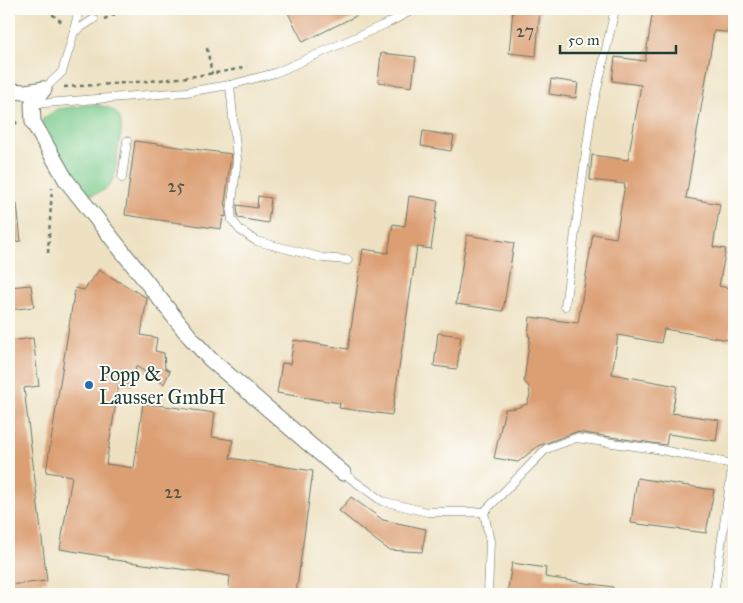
<svg xmlns="http://www.w3.org/2000/svg" width="743" height="603" font-family="'IM FELL Great Primer',serif">
<style>
.green{fill:#78ca8c;stroke:#4c8460}
.building{fill:#dc9f73}
.lines{fill:none;stroke-linecap:round;stroke-linejoin:round}
.lane-casing{stroke:#677666;stroke-width:9}
.street-casing{stroke:#677666;stroke-width:17}
.path{stroke:#677666;stroke-width:2.5;stroke-dasharray:4 4;stroke-linecap:butt}
.lane{stroke:#fff;stroke-width:8}
.street{stroke:#fff;stroke-width:15}
.poi-dot{fill:#1f6fb2;stroke:#fdfcf7;stroke-width:2}
.labels{text-anchor:middle;stroke-width:4;stroke-linejoin:round;paint-order:stroke}
.number-label{font-size:18px;fill:#4e5644}
.poi-label{font-size:20px;fill:#1f3d34;stroke:#fdfcf7;text-anchor:start}
</style>
<rect width="100%" height="100%" fill="#fdfcf7"/>
<filter id="ink" filterUnits="userSpaceOnUse"><feTurbulence type="fractalNoise" baseFrequency=".02" numOctaves="2"/><feDisplacementMap in="SourceGraphic" scale="10" xChannelSelector="R" yChannelSelector="G"/><feConvolveMatrix kernelMatrix="1 2 1 2 8 2 1 2 1" color-interpolation-filters="sRGB"/></filter>
<filter id="wash" filterUnits="userSpaceOnUse"><feTurbulence type="fractalNoise" baseFrequency=".0096" numOctaves="4" result="noise"/><feDisplacementMap in="SourceGraphic" scale="20" xChannelSelector="R" yChannelSelector="G"/><feGaussianBlur stdDeviation="1.12" result="paint"/><feColorMatrix in="noise" values="0 0 0 0 0 0 0 0 0 0 0 0 0 0 0 0 0 1.4 0 .05"/><feComposite in="paint" operator="in"/></filter>
<g filter="url(#wash)">
<rect width="100%" height="100%" fill="#eee1c2"/>
<path class="green" d="M 89,105 C 100,105 118,107 121,122 C 123,129 119,141 118,149 C 117,160 116,174 111,184 C 107,190 94,196 87,194 L 42,125 L 43,119 L 57,109 Z"/>
<g id="blocks">
<g class="building">
<polygon points="286,9 370,9 303,42"/>
<polygon points="513,9 540,9 536,56 509,53"/>
<polygon points="653,9 734,9 734,33 714,31 686,198 720,204 713,247 726,249 719,286 734,289 734,307 729,340 664,329 661,343 618,335 612,374 677,386 672,413 719,420 716,441 668,434 666,445 576,432 538,446 518,462 494,458 505,409 516,408 527,404 530,395 529,387 524,381 530,336 528,336 530,317 578,323 593,234 616,238 625,184 590,180 592,155 628,160 641,85 612,81 615,57 645,61"/>
<polygon points="381,53 416,57 412,87 378,82"/>
<polygon points="551,79 578,83 576,98 549,94"/>
<polygon points="423,131 454,136 451,151 421,146"/>
<polygon points="135,141 231,154 225,204 226,204 226,217 223,216 221,229 125,215"/>
<polygon points="258,196 271,198 268,223 238,218 237,205 257,208"/>
<polygon points="409,196 438,201 431,249 417,247 392,415 339,408 340,403 277,393 282,363 290,364 294,340 348,349 363,249 388,253 393,224 405,226"/>
<polygon points="9,204 17,204 21,241 9,243"/>
<polygon points="467,235 514,243 503,311 456,304"/>
<polygon points="99,270 147,298 141,335 157,338 155,351 164,353 165,368 170,371 164,384 136,366 133,386 119,384 106,464 134,468 143,403 215,413 212,437 233,440 230,458 313,471 296,594 228,594 230,576 108,559 108,557 60,549 72,476 46,472 75,288 84,290"/>
<polygon points="31,285 34,307 9,310 9,287"/>
<polygon points="438,333 461,336 457,369 434,366"/>
<polygon points="33,338 39,386 24,388 47,581 9,585 9,341"/>
<polygon points="637,478 714,490 706,533 631,523"/>
<polygon points="351,497 383,520 426,529 422,552 389,550 374,539 339,511"/>
<polygon points="512,563 546,568 545,577 613,587 612,594 507,594"/>
</g>
</g>
</g>
<g filter="url(#ink)">
<use href="#blocks" fill-opacity="0" stroke="#677666" stroke-width="1"/>
<g class="lines">
<defs>
<g id="lane">
<polyline points="74,32 94,19"/>
<polyline points="230,85 237,159 231,212 232,220 240,230 256,241 323,258 348,260"/>
<polyline points="44,89 62,72 71,43 79,9"/>
<polyline points="33,104 186,92 230,85 275,73 388,23 415,9"/>
<polyline points="122,178 127,141"/>
<polyline points="565,306 591,116 615,9"/>
<polyline points="343,473 382,501 427,512 484,512 490,542 488,594"/>
<polyline points="484,512 546,449 576,438 656,449 733,464"/>
<polyline points="714,594 734,455"/>
</g>
<g id="street">
<polyline points="44,89 32,104 33,122 66,180 190,337 210,359 343,473"/>
<polyline points="9,91 26,92 44,89"/>
</g>
</defs>
<use href="#lane" class="lane-casing"/>
<use href="#street" class="street-casing"/>
<g class="path">
<polyline points="46,9 64,24"/>
<polyline points="9,11 12,9"/>
<polyline points="104,19 126,9"/>
<polyline points="207,48 212,74"/>
<path d="M 64,87 C 125,83 187,80 247,67"/>
<polyline points="9,115 18,125"/>
<polyline points="48,253 52,188"/>
</g>
<use href="#lane" class="lane"/>
<use href="#street" class="street"/>
</g>
</g>
<circle class="poi-dot" cx="89" cy="385" r="5"/>
<g class="labels">
<g class="number-label">
<text x="525" y="37">27</text>
<text x="176" y="192">25</text>
<text x="173" y="498">22</text>
</g>
<g class="poi-label">
<text x="99" y="381">Popp &amp;<tspan x="99" dy="23">Lausser GmbH</tspan></text>
</g>
</g>
<rect width="743" height="603" fill="none" stroke="#fdfcf7" stroke-width="30"/>
<path d="M560 45v8h116v-8" fill="none" stroke="#1f3d34" stroke-width="2.5"/>
<text x="568" y="45" font-size="15" fill="#1f3d34" stroke="#fdfcf7" stroke-width="4" paint-order="stroke">50 m</text>
</svg>
